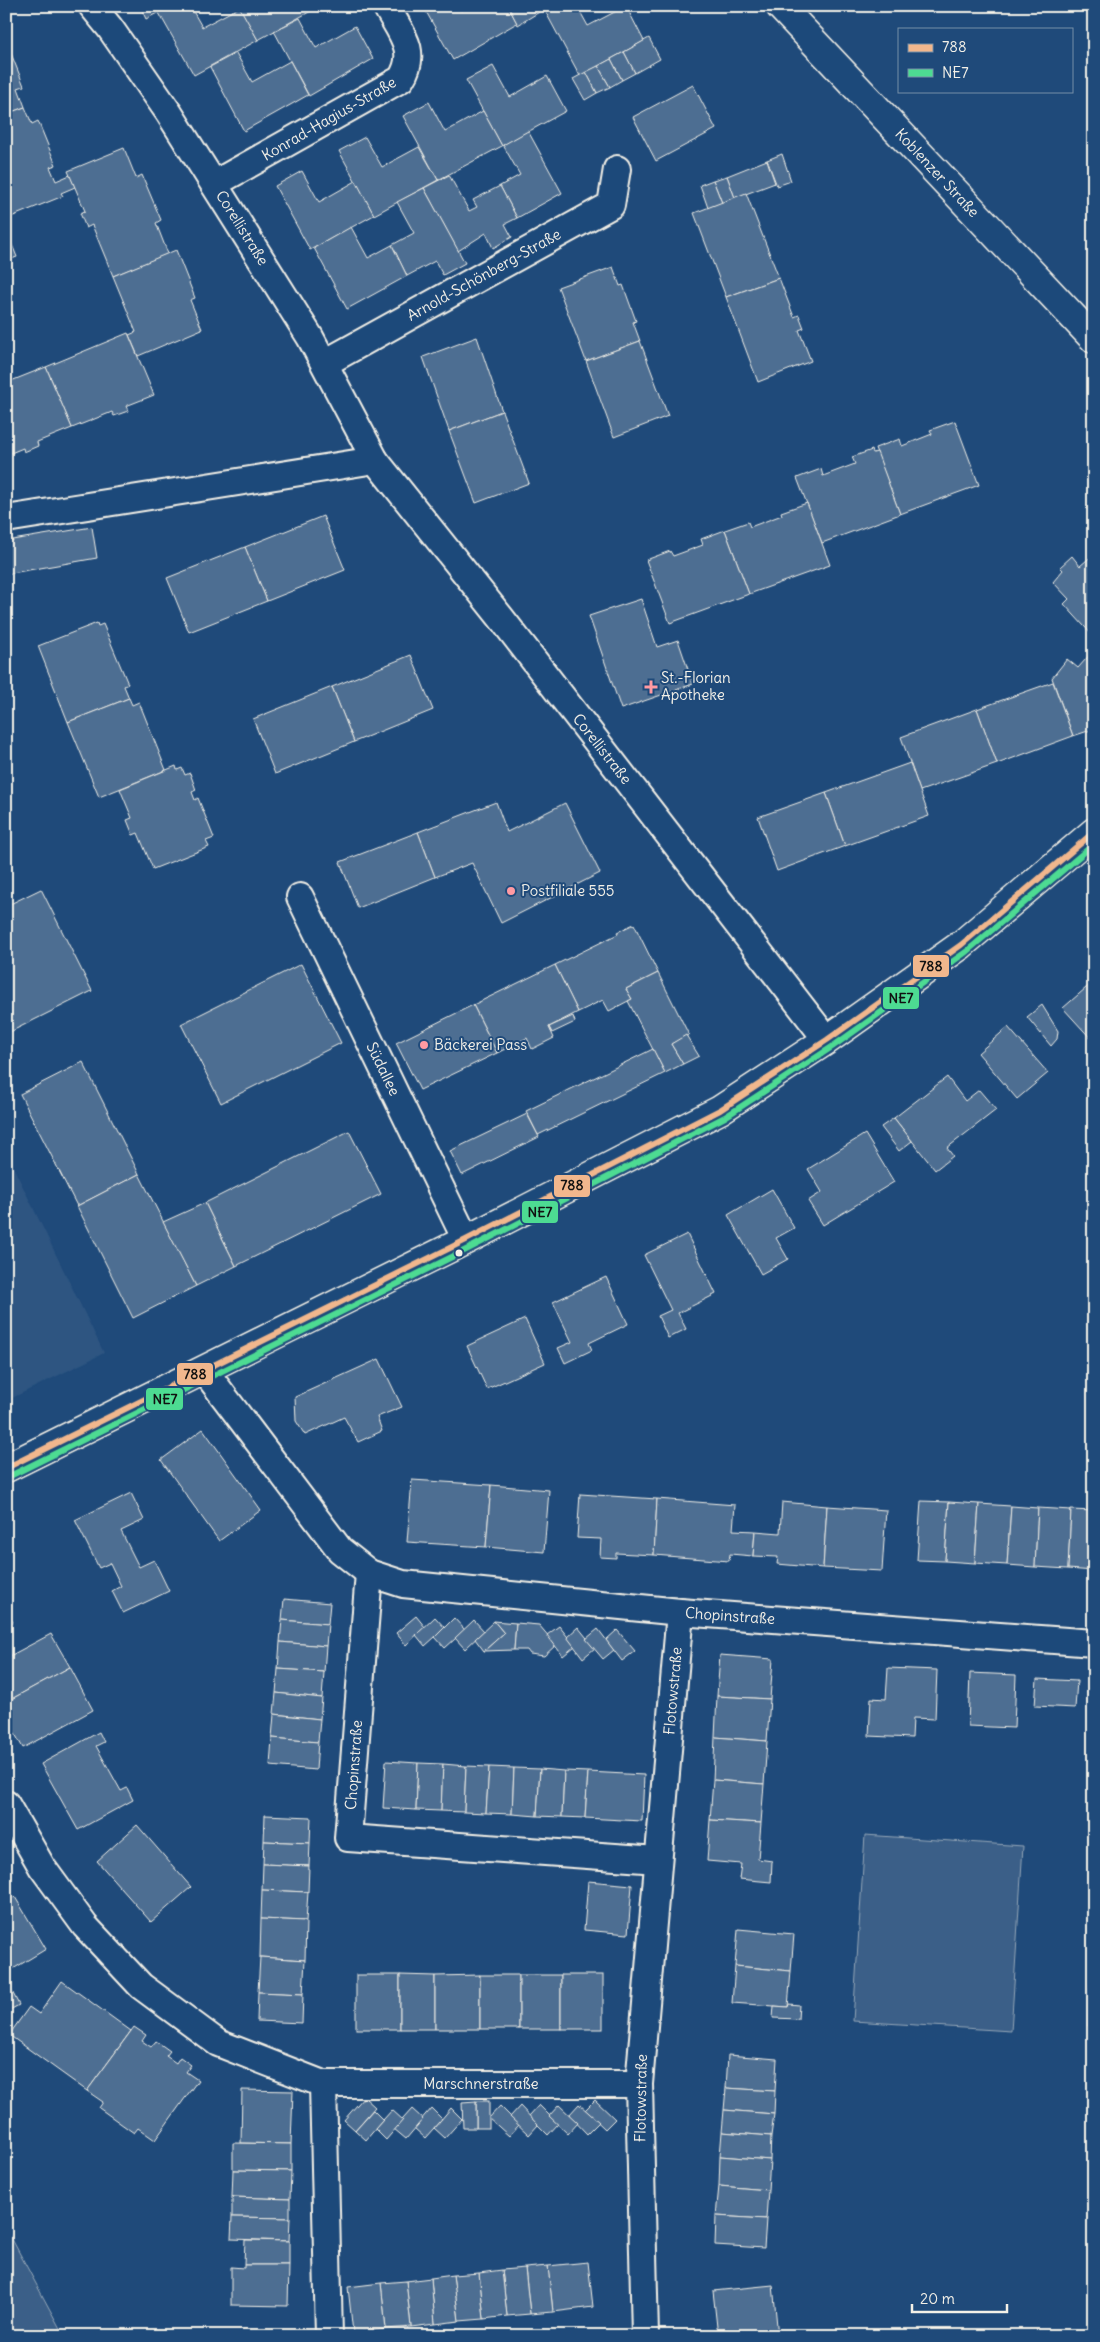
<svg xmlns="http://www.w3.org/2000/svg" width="1100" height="2342" font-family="Delius,sans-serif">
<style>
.built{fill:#2d5581}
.green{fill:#3a5f88;stroke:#97a8b8}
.building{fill:#4d6e92;stroke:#f4f1e8}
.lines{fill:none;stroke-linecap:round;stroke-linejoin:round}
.street-casing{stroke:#f4f1e8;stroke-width:30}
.secondary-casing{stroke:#f4f1e8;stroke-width:31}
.street{stroke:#1f4a7a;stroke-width:26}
.secondary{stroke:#1f4a7a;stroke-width:28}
.bus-1-casing{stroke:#1f4a7a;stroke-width:10}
.bus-2-casing{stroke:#1f4a7a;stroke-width:10}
.bus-1{stroke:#f1b78d;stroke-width:6}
.bus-2{stroke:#4ddb92;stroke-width:6}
.poi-dot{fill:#ff9aa2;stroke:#1f4a7a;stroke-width:2}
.bus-dot{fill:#f4f1e8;stroke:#1f4a7a;stroke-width:2}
.labels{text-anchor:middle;stroke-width:4;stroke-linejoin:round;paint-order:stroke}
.street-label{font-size:15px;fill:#f4f1e8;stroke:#1f4a7a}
.poi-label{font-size:15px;fill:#f4f1e8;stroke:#1f4a7a;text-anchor:start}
.line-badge{stroke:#1f4a7a;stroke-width:2}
.pale-badge-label{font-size:14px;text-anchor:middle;font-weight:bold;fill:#111}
</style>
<rect width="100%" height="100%" fill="#1f4a7a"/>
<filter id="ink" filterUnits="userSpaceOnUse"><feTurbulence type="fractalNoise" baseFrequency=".02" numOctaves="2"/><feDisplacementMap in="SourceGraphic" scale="10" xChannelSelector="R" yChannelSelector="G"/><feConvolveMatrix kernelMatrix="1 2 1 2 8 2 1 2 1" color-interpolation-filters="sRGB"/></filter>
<g filter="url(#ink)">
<polygon class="built" points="6,1152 104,1353 6,1401"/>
<g class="green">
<polygon points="865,1835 1023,1846 1011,2031 853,2021"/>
<polygon points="6,2228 64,2336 6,2336"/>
</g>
<g class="building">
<polygon points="140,6 170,6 146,19"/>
<polygon points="171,6 190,6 202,27 240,7 258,40 194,75 159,13"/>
<polygon points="239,6 320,6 258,40"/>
<polygon points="423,6 459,6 461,11 469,6 508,6 517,23 453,60"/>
<polygon points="508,6 549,6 518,25"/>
<polygon points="549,6 577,6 588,26 626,6 644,41 580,76 544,9"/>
<polygon points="300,18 316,48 355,26 373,59 309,96 274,31"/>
<polygon points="649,38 660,59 635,73 624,52"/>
<polygon points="6,41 24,86 18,88 25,107 6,114"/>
<polygon points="624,52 635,73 622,80 611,59"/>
<polygon points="236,53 252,82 290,61 308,95 244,131 210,67"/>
<polygon points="611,59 622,80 610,87 598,66"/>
<polygon points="493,66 510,97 547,76 566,111 502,146 466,80"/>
<polygon points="598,66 610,87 597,93 586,72"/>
<polygon points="586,72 597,93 585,100 573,79"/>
<polygon points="693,85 716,129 656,161 633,117"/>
<polygon points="429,102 445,132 483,111 502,146 438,180 403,116"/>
<polygon points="25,107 32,124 38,121 56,165 50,167 56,181 70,175 75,187 61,193 63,196 6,219 6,114"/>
<polygon points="528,131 562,193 517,218 500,186 520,175 503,145"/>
<polygon points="365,137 382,167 419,147 438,180 374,215 339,151"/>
<polygon points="124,148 136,178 142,175 161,220 156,223 168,254 113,276 92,225 86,228 80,213 85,211 68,171"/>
<polygon points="782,154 791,181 777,186 767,160"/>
<polygon points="767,160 775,183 735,198 727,176"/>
<polygon points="302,171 319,202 356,181 374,215 310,250 275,186"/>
<polygon points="449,175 469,211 477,207 473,200 500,186 517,218 505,224 512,237 493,248 486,233 458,251 424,188"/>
<polygon points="727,176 735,198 722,203 713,180"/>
<polygon points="713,180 722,203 708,208 700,185"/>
<polygon points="424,188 465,263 443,275 435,261 407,276 392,245 414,233 397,202"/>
<polygon points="746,193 779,278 726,297 694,213"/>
<polygon points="351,227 368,258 392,245 407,276 347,309 314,248"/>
<polygon points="6,230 17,257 6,261"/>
<polygon points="176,250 195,298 190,300 202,329 138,356 129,335 136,332 113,276"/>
<polygon points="613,267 620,286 623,285 636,321 633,322 640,341 586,361 558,287"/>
<polygon points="779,278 794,317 799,315 804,328 799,330 811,361 758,382 726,297"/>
<polygon points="128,333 154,395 126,406 128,411 114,416 112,412 72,428 46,367"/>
<polygon points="477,337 502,411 449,431 423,357"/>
<polygon points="640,341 668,416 614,437 586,361"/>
<polygon points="46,367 72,428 37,442 38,446 24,452 23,448 6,455 6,383"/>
<polygon points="502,411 529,483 476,503 449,431"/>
<polygon points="955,421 979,485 900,514 875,448 900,439 902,446 932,434 930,430"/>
<polygon points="872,450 873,453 877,452 900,514 822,543 797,478 821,469 823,476 855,464 852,457"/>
<polygon points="807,503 830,565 749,594 725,530 748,522 750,527 782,515 781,512"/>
<polygon points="323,516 345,570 267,601 245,547"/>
<polygon points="92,527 97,558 6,574 6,541"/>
<polygon points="725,530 749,594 670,623 646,560 670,551 673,556 703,545 701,539"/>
<polygon points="245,547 267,601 189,632 167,578"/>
<polygon points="1094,554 1094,637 1064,604 1069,599 1053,582 1063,570 1060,567 1072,556 1080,566"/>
<polygon points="641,599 657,647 678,640 693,684 621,709 589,616"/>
<polygon points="97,623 98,626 103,624 128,684 124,686 129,698 68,722 38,646"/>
<polygon points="1094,650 1094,729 1073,736 1052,678 1067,659 1078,668"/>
<polygon points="411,655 433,710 354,742 332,687"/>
<polygon points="1053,682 1073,736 997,764 977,709"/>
<polygon points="332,687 354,742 275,774 253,719"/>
<polygon points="129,698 132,705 139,702 166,770 99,797 68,722"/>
<polygon points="977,709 997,764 920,791 901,737"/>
<polygon points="910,763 929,816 845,846 826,793"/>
<polygon points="176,766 177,770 182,768 185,775 190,773 196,790 192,792 195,800 198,798 214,838 206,841 209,847 153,869 138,833 133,835 127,820 132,818 120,789"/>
<polygon points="826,793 845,846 777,871 758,817"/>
<polygon points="496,802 507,832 565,803 600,873 501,923 472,863 435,877 418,832"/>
<polygon points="418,832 435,877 358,908 340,862"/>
<polygon points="41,889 92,991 6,1034 6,906"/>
<polygon points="634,924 658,973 626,989 632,999 609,1011 603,1000 578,1012 555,965 618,934 617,932"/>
<polygon points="301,964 341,1043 221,1103 181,1024"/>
<polygon points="555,965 578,1012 549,1027 554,1038 532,1049 527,1038 497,1053 473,1005"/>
<polygon points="658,973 689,1035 671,1044 683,1064 665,1073 628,1001 632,999 626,989"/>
<polygon points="1094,981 1094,1042 1063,1008"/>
<polygon points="473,1005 497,1053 420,1090 396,1043"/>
<polygon points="1042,1005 1058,1031 1057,1039 1051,1046 1027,1017"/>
<polygon points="573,1016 575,1022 552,1033 549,1027"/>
<polygon points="1008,1027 1048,1073 1017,1099 978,1053"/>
<polygon points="686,1035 699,1056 683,1064 671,1044"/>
<polygon points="653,1049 665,1073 538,1135 526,1111"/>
<polygon points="83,1062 139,1174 77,1206 20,1094"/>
<polygon points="947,1077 965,1101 979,1090 996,1110 947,1148 953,1156 935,1170 894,1118"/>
<polygon points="527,1114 539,1137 462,1175 450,1151"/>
<polygon points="894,1118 912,1141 899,1151 881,1127"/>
<polygon points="349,1131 381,1194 236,1266 205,1203"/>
<polygon points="865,1134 894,1182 823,1225 808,1201 822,1192 808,1169"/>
<polygon points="139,1174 196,1286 133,1318 77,1206"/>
<polygon points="772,1189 794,1228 776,1238 788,1259 761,1274 728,1215"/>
<polygon points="205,1203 236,1266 196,1286 163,1222"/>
<polygon points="687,1234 716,1294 678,1313 686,1329 668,1338 658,1316 671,1310 644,1255"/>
<polygon points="606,1277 628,1324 589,1343 592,1350 565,1363 558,1348 572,1342 553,1302"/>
<polygon points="525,1319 545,1363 487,1389 467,1346"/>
<polygon points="379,1359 402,1407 377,1417 382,1431 358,1442 344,1417 305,1435 296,1421 295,1397"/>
<polygon points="203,1429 261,1510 219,1541 161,1460"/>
<polygon points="412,1480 491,1485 486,1547 407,1542"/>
<polygon points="491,1485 549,1490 544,1552 486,1547"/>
<polygon points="131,1493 144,1520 121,1531 139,1567 154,1560 169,1591 123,1613 112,1591 121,1586 110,1563 99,1568 75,1520"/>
<polygon points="580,1494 657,1499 654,1555 616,1553 616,1558 600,1557 601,1539 577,1538"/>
<polygon points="657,1499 735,1505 733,1530 755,1531 753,1556 730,1554 729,1561 654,1555"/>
<polygon points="921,1501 949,1502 945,1561 917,1560"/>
<polygon points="782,1502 827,1506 823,1568 777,1564 778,1557 753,1556 755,1531 780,1533"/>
<polygon points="949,1502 979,1504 975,1563 945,1561"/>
<polygon points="979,1504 1011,1506 1007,1565 975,1563"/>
<polygon points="827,1506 886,1510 882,1571 823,1568"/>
<polygon points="1011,1506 1038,1508 1035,1567 1007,1565"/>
<polygon points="1038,1508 1071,1510 1068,1569 1035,1567"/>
<polygon points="1071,1510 1094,1511 1094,1571 1068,1569"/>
<polygon points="284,1599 330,1603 328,1624 282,1620"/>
<polygon points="6,1611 13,1622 6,1626"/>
<polygon points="416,1616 425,1627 406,1645 396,1633"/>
<polygon points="435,1617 445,1628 425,1646 416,1635"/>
<polygon points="454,1618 465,1630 445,1648 435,1637"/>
<polygon points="282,1620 328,1624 326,1646 280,1642"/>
<polygon points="474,1620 484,1631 465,1649 455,1638"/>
<polygon points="494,1621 504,1633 484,1651 475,1639"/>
<polygon points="494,1621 516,1623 514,1650 484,1651 504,1633"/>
<polygon points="516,1623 539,1625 556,1645 544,1656 530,1654 527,1650 514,1650"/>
<polygon points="559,1626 575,1646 563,1656 547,1635"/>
<polygon points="578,1627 595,1648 583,1658 567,1637"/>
<polygon points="598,1629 614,1650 603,1659 586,1639"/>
<polygon points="617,1630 635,1651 622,1661 606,1640"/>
<polygon points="51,1634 70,1667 6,1702 6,1658"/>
<polygon points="280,1642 326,1646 324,1672 278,1669"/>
<polygon points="720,1655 773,1659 770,1699 717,1696"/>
<polygon points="70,1667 93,1710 23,1748 6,1718 6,1702"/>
<polygon points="888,1668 937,1670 935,1719 913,1718 912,1738 869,1736 871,1698 886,1699"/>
<polygon points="278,1669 324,1672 322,1698 276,1693"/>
<polygon points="970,1673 1016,1675 1014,1728 968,1726"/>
<polygon points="1037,1679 1077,1681 1075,1708 1035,1706"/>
<polygon points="276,1693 322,1698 320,1719 274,1714"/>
<polygon points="717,1696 770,1699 767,1741 715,1737"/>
<polygon points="274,1714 320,1719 318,1742 272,1738"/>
<polygon points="99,1732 104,1742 96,1746 121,1791 127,1788 133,1800 78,1830 41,1764"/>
<polygon points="715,1737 767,1741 764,1784 713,1780"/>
<polygon points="272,1738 318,1742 316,1770 270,1766"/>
<polygon points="386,1761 418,1763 416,1810 383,1808"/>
<polygon points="418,1763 443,1764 441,1811 416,1810"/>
<polygon points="443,1764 466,1766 464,1812 441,1811"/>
<polygon points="466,1766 489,1767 486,1813 464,1812"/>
<polygon points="489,1767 514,1768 512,1814 486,1813"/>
<polygon points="514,1768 540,1769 537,1816 512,1814"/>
<polygon points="540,1769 564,1771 562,1817 537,1816"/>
<polygon points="564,1771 588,1772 585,1818 562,1817"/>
<polygon points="588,1772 644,1775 642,1821 585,1818"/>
<polygon points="713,1780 764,1784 761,1823 710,1820"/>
<polygon points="265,1815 311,1817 310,1843 264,1841"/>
<polygon points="710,1820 761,1823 758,1859 772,1861 771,1882 739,1879 741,1864 707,1861"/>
<polygon points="137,1825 191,1887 151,1922 97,1861"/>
<polygon points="264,1841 310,1843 309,1866 263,1864"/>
<polygon points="263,1864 309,1866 308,1892 262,1890"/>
<polygon points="588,1881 632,1885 628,1934 584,1930"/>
<polygon points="262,1890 308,1892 306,1921 261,1919"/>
<polygon points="15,1897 46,1949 8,1972 6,1969 6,1902"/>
<polygon points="261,1919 306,1921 305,1960 260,1957"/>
<polygon points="738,1929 794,1934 791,1971 735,1966"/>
<polygon points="1093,1937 1094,1937 1094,2026 1088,2026"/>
<polygon points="260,1957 305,1960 303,1994 258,1992"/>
<polygon points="735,1966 791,1971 788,2007 732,2003"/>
<rect x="356" y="1975" width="44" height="54"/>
<polygon points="400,1975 435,1976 435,2029 400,2029"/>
<polygon points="480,1975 480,2029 435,2029 435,1976"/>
<rect x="480" y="1975" width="39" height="54"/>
<rect x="519" y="1975" width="42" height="54"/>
<rect x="561" y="1975" width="42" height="54"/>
<polygon points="6,1980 19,2005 6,2012"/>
<polygon points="62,1981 131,2031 87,2091 9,2035 29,2007 39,2014"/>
<polygon points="258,1992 303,1994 302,2023 257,2021"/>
<polygon points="789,2004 799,2005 798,2019 773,2018 774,2006 788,2007"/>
<polygon points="134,2027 146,2035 142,2041 151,2047 156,2041 170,2051 166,2056 176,2063 180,2057 191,2065 186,2072 198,2080 155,2140 138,2128 134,2133 99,2108 103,2102 87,2091"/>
<polygon points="728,2055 777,2059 775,2091 726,2088"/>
<polygon points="726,2088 775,2091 774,2114 724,2110"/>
<polygon points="242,2090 293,2091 291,2144 241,2143"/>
<polygon points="364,2097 375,2107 355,2130 344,2120"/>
<polygon points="595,2100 615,2119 605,2129 585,2110"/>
<rect x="476" y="2101" width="13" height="27"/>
<polygon points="476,2101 476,2128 463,2128 462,2102"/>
<polygon points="579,2104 599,2122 587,2134 569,2115"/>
<polygon points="539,2105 558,2124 548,2135 529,2116"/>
<polygon points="559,2105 578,2123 568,2134 549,2116"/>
<polygon points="500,2106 519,2125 509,2136 489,2118"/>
<polygon points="520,2106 538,2125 529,2135 510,2117"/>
<polygon points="431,2108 442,2119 425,2138 414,2128"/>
<polygon points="451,2108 462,2119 445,2138 434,2128"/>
<polygon points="412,2109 423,2119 406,2139 394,2129"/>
<polygon points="373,2110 383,2120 366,2140 355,2130"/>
<polygon points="392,2110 403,2120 386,2140 375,2129"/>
<polygon points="724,2110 774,2114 771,2136 722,2132"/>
<polygon points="722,2132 771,2136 770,2160 720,2156"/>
<polygon points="233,2143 291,2144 291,2171 233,2170"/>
<polygon points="720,2156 770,2160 768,2190 719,2186"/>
<polygon points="233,2170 291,2171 290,2199 232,2197"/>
<polygon points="719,2186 768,2190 766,2219 716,2216"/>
<polygon points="232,2197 290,2199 290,2218 232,2217"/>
<polygon points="716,2216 766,2219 764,2248 715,2245"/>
<polygon points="232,2217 290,2218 289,2241 231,2239"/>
<polygon points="245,2240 289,2241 289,2265 244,2265"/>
<polygon points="588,2262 593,2307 553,2312 548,2266"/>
<polygon points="244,2265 289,2265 288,2306 231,2305 231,2267 244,2268"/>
<polygon points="548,2266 553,2312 530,2314 525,2268"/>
<polygon points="525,2268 530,2314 507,2316 502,2270"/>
<polygon points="502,2270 507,2316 484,2319 479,2273"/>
<polygon points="479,2273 484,2319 459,2321 453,2275"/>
<polygon points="453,2275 459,2321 435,2324 431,2278"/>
<polygon points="431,2278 435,2324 411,2327 406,2281"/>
<polygon points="406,2281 411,2327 386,2329 381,2283"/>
<polygon points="381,2283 386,2329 353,2333 348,2287"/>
<polygon points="773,2285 778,2336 718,2336 713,2291"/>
</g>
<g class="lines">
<defs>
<g id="street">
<polyline points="92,6 110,28 169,113 310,337 375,460 502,619 827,1040"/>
<path d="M 214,184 L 401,79 C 419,51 400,32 386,6"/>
<polyline points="325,363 611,205 617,169"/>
<polyline points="6,519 375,460"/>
<polyline points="300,897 466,1240"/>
<polyline points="204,1370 340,1550 369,1573 403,1584 680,1612 1094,1643"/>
<polyline points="369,1573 348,1838 658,1860"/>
<polyline points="6,1804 42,1867 85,1926 141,1986 218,2043 323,2084 639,2084"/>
<polyline points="323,2084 329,2336"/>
<polyline points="645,2336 639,2084 680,1612"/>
</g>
<g id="secondary">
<polyline points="780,6 1094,339"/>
<polyline points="6,1468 466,1240 720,1110 827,1040 961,945 1094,832"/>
</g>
</defs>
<use href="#street" class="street-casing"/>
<use href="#secondary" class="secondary-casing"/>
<use href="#street" class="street"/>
<use href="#secondary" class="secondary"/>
<defs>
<polyline id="bus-1" points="6,1468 466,1240 720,1110 827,1040 961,945 1094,832"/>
<polyline id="bus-2" points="10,1476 470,1248 725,1117 832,1047 966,952 1094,844"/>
</defs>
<use href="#bus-1" class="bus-1-casing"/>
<use href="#bus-2" class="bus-2-casing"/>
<use href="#bus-1" class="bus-1"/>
<use href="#bus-2" class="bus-2"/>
</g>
</g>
<g class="poi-dot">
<path d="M648.5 679.5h5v5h5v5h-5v5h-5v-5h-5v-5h5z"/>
<circle cx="511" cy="891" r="5"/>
<circle cx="424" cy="1045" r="5"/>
</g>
<circle class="bus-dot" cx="459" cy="1253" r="4.5"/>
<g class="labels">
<g class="street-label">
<text transform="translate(329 119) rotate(-30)" y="5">Konrad-Hagius-Straße</text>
<text transform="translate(937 173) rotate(47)" y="5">Koblenzer Straße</text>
<text transform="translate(242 228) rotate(58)" y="5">Corellistraße</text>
<text transform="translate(484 275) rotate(-29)" y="5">Arnold-Schönberg-Straße</text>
<text transform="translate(602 749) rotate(52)" y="5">Corellistraße</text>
<text transform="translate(383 1069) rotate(64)" y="5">Südallee</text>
<text transform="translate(730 1616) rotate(4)" y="5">Chopinstraße</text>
<text transform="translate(673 1691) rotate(-85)" y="5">Flotowstraße</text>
<text transform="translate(354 1765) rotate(-86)" y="5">Chopinstraße</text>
<text x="481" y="2089">Marschnerstraße</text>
<text transform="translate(641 2098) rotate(-89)" y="5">Flotowstraße</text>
</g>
<g class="poi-label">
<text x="661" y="683">St.-Florian<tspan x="661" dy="17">Apotheke</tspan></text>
<text x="521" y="896">Postfiliale 555</text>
<text x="434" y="1050">Bäckerei Pass</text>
</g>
</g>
<g class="line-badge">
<rect x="912" y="954" width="38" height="24" rx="5" fill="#f1b78d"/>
<rect x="882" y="986" width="38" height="24" rx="5" fill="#4ddb92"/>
<rect x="553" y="1174" width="38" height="24" rx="5" fill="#f1b78d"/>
<rect x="521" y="1200" width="38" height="24" rx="5" fill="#4ddb92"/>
<rect x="176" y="1362" width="38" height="24" rx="5" fill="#f1b78d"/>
<rect x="145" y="1387" width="39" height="24" rx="5" fill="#4ddb92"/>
</g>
<g class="pale-badge-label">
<text x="931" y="971">788</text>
<text x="901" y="1003">NE7</text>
<text x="572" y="1190">788</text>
<text x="540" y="1217">NE7</text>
<text x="195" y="1379">788</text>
<text x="165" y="1404">NE7</text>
</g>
<rect width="1100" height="2342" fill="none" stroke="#1f4a7a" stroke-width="25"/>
<rect x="12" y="12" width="1075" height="2317" fill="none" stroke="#f4f1e8" stroke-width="2" filter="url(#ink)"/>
<rect x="898" y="28" width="175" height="65" fill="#1f4a7a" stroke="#748da6"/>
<rect x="908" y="44" width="25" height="8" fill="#f1b78d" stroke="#748da6"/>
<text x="942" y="52" font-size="15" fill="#f4f1e8">788</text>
<rect x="908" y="69" width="25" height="8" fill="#4ddb92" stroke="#748da6"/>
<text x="942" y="78" font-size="15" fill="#f4f1e8">NE7</text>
<path d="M912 2304v8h95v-8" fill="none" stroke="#f4f1e8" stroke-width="2.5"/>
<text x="920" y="2304" font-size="15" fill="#f4f1e8" stroke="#1f4a7a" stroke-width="4" paint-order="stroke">20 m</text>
</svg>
